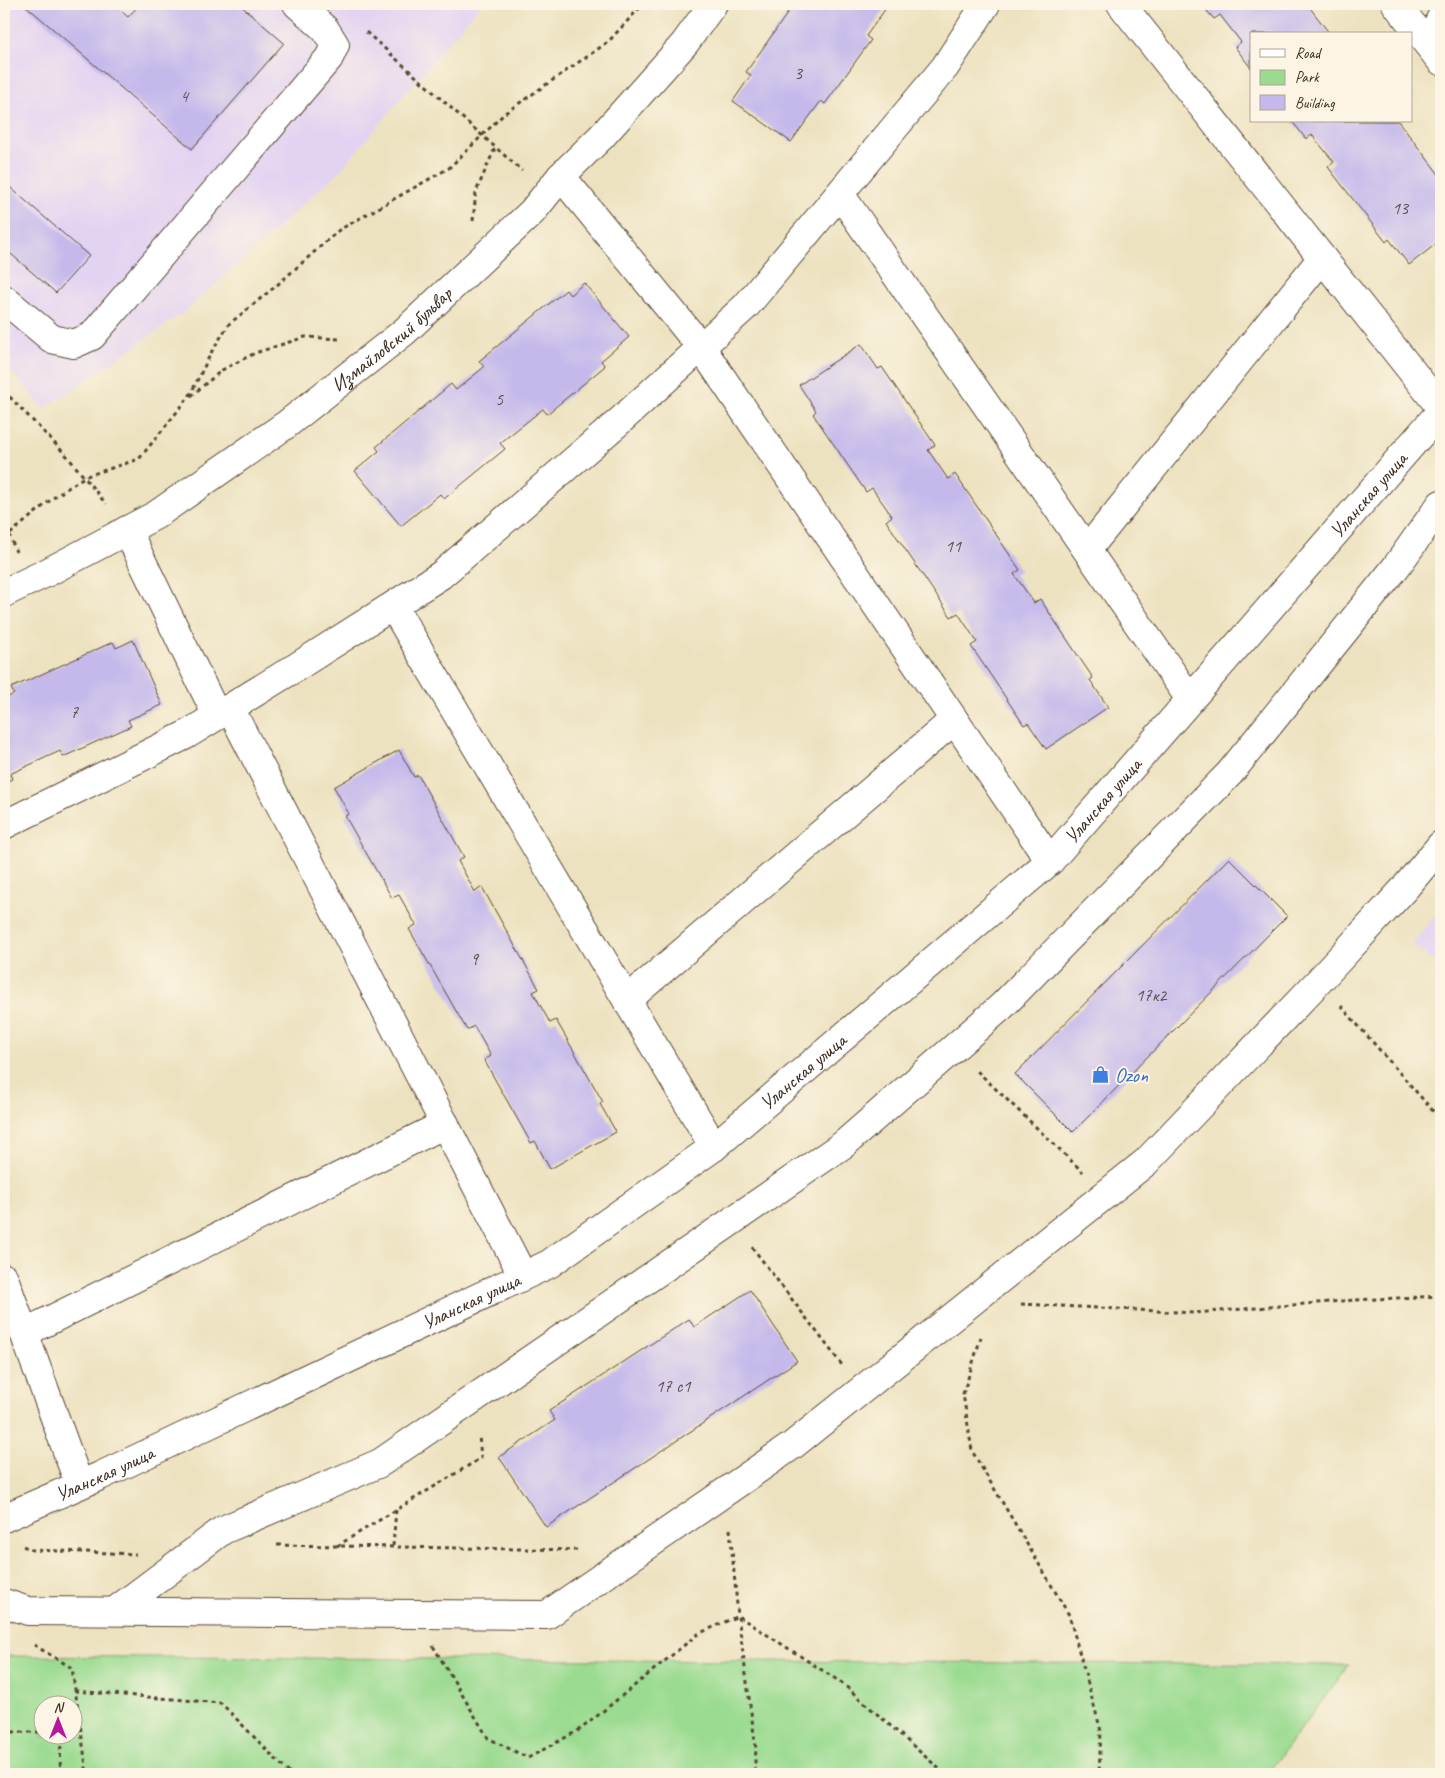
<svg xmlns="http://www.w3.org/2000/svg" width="1445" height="1778" font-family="Caveat,sans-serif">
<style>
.built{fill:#e3d3f2}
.green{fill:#9bdb91;stroke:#6b8258;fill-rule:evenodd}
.building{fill:#c5b9eb}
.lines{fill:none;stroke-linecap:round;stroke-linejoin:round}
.minor-casing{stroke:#564636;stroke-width:30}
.path{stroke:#564636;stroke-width:3;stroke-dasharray:4 4;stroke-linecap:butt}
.minor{stroke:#fff;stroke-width:28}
.labels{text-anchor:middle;stroke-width:4;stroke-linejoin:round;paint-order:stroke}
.number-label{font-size:18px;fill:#5e4e51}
.street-label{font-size:20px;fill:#3b2a1e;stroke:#fcf5e5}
.shop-label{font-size:20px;fill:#366cbe;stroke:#fcf5e5;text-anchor:start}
</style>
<rect width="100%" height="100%" fill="#fcf5e5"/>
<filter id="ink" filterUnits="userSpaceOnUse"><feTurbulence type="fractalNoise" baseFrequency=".02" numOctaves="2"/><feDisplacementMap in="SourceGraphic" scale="10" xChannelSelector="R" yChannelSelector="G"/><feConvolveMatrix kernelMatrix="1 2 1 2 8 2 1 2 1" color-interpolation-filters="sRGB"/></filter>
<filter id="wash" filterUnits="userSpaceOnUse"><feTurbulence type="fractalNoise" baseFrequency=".0096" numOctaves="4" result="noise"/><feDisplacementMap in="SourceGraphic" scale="20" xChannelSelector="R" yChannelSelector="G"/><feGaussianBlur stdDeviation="1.12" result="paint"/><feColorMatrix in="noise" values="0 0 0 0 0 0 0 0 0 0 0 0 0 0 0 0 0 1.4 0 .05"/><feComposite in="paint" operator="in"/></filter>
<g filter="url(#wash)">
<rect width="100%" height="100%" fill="#ede2c0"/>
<g class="built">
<polygon points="4,4 481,4 338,173 188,309 44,409 4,363"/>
<polygon points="1441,907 1441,967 1412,945"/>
</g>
<path class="green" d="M 4,1656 L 1349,1665 L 1267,1774 L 4,1774 ZM 42,1706 L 72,1706 L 72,1736 L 42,1736 Z"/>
<g id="blocks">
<g class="building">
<polygon points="24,4 113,4 128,17 140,4 239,4 284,43 192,149"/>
<polygon points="794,4 889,4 866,36 871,40 825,104 821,101 791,142 733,101 751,75 746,72"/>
<polygon points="1201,4 1307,4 1330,34 1251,34 1251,68 1235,47 1241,42 1220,15 1214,19"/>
<polygon points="1292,121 1398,121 1441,177 1441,240 1409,265 1389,239 1386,242 1328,167 1334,162 1312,135 1306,139"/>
<polygon points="4,182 89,256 56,293 4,248"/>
<polygon points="584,283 629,337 601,361 605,366 547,414 543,409 500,443 505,449 444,499 440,494 401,526 355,471 379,451 376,447 451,384 456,390 484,367 479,361 566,290 570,295"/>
<polygon points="861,344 878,369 882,367 935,445 928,450 948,479 955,474 1020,570 1014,574 1034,603 1040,599 1093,678 1090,680 1108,707 1046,749 1028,723 1024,725 971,646 977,642 958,613 951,617 886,521 892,516 872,488 866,492 813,414 816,411 799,385"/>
<polygon points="133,640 162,705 128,720 131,726 63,757 60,751 10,774 12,779 4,783 4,699 14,694 11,688 113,642 116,648"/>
<polygon points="399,750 414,777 418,775 464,857 458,861 475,892 482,887 539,989 533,992 550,1023 556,1020 603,1102 600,1104 616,1132 550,1169 535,1141 531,1143 484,1060 491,1056 474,1026 467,1030 409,929 416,925 399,895 392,898 345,816 349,814 334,787"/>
<polygon points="1229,858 1287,916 1073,1132 1015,1074"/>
<polygon points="750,1290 797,1361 546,1527 499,1457 555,1420 549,1411 689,1319 694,1327"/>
</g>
</g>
</g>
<g filter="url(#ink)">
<use href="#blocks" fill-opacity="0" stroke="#564636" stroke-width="1"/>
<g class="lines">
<defs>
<g id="minor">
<polyline points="1121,4 1441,408"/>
<polyline points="1396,4 1441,61"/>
<polyline points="1428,44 1441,18"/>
<polyline points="561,176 701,347 1050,861"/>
<polyline points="840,194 1190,699"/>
<polyline points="4,299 52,339 74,344 92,336 329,58 335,45 325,29 297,4"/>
<polyline points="127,530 217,716"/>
<polyline points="1087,550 1322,258"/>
<path id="s1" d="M 4,593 L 48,572 L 156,515 L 287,424 L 404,332 L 532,212 L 561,176 L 602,136 L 685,43 L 713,4"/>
<polyline points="393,606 714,1147"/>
<polyline points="230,708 523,1276"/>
<polyline points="4,825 186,735 298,666 441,575 621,420 746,306 945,67 986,4"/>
<polyline points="627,1000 954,720"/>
<polyline points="4,1278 79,1484"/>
<polyline points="24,1333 445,1124"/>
<path id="s2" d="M 4,1518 L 100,1476 L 549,1264 L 714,1147 L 1050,861 L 1441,411"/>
<polyline points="4,1603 28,1611 547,1615 793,1445 1146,1162 1319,981 1404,889 1441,845"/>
<polyline points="115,1611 223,1530 380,1463 844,1144 1002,1006 1230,773 1396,567 1441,504"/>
</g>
</defs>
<use href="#minor" class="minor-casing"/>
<g class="path">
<polyline points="366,32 522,171"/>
<polyline points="473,221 476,192 495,148"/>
<polyline points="4,391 67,456 106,504"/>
<polyline points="191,396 222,370 255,353 305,337 341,339"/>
<polyline points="9,534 16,552"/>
<polyline points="4,539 53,498 84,477 139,459 189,397 212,351 229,324 276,286 339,230 449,168 505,113 608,42 643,4"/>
<polyline points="1341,1006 1441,1120"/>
<polyline points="977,1071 1083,1172"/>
<polyline points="752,1247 842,1365"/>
<polyline points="1021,1304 1195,1313 1354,1300 1441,1296"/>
<polyline points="981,1337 963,1394 972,1451 1069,1615 1101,1731 1099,1774"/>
<polyline points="730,1529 738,1616 756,1749 754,1774"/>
<polyline points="277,1545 580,1550"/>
<polyline points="23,1546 32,1550 136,1554"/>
<polyline points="337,1546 481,1458 479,1435"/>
<polyline points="393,1546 396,1510"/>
<polyline points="34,1645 72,1668 86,1766 86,1774"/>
<polyline points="433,1646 488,1738 528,1758 581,1729 698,1634 738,1616 842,1683 945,1774"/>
<polyline points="75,1691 221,1703 290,1774"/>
<polyline points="4,1732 42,1732"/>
<polyline points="60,1774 61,1736"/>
</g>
<use href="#minor" class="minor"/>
</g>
</g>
<defs>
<symbol id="shop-bare" viewBox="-9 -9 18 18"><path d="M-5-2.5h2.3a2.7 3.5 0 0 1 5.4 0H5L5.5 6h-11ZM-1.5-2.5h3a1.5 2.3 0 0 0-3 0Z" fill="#3f7fe0" stroke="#fcf5e5" stroke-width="2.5" paint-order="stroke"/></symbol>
</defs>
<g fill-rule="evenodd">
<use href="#shop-bare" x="1088" y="1062" width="25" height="25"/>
</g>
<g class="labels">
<g class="number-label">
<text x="798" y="79">3</text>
<text x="184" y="102">4</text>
<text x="1400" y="214">13</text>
<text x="499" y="405">5</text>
<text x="953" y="552">11</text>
<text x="74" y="718">7</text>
<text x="474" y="965">9</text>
<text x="1151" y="1001">17к2</text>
<text x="673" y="1392">17 с1</text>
</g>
<g class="street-label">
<text dy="7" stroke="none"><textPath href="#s1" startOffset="465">Измайловский бульвар</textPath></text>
<text dy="7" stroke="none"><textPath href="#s2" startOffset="1730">Уланская улица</textPath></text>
<text dy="7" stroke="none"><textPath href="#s2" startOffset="1325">Уланская улица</textPath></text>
<text dy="7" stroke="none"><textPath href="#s2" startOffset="920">Уланская улица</textPath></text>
<text dy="7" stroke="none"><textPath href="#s2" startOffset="515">Уланская улица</textPath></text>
<text dy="7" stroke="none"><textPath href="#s2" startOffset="110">Уланская улица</textPath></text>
</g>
<g class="shop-label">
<text x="1115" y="1082">Ozon</text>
</g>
</g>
<rect width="1445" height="1778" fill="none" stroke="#fcf5e5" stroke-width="20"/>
<rect x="1250" y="32" width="162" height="90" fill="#fcf5e5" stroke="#afa495"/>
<rect x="1260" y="49" width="25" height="8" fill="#ffffff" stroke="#afa495"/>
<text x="1295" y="58" font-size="15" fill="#3b2a1e">Road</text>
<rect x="1260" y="70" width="25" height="15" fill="#9bdb91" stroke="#afa495"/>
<text x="1295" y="82" font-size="15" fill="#3b2a1e">Park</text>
<rect x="1260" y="95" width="25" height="15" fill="#c5b9eb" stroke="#afa495"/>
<text x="1295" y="108" font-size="15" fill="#3b2a1e">Building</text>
<g transform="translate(58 1720)"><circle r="24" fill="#fcf5e5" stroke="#afa495"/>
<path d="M0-4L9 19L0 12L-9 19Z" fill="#b5179e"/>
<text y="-8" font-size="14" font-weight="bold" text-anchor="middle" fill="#3b2a1e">N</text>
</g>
</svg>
